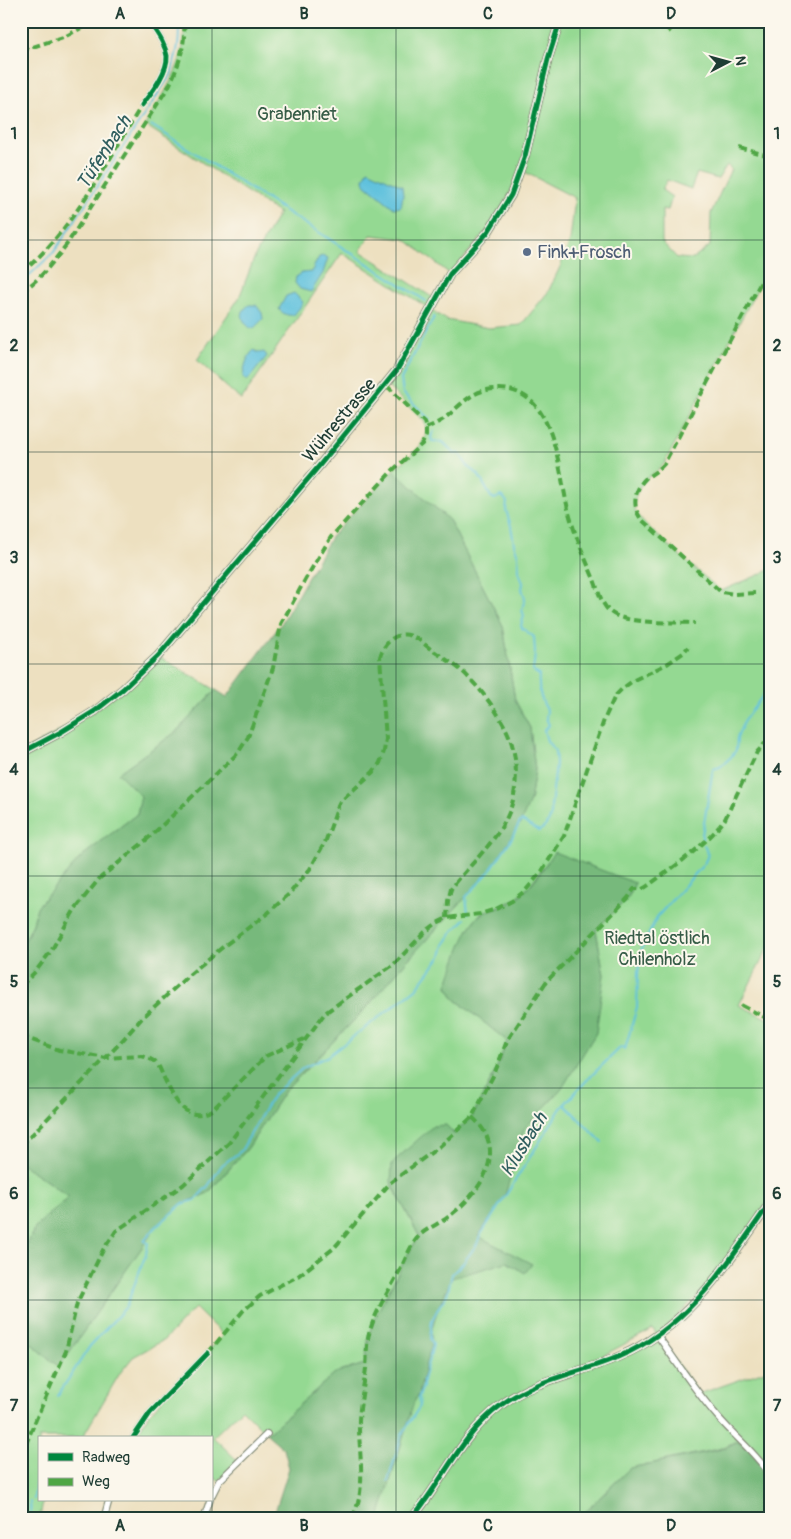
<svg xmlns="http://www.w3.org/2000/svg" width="791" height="1539" font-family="Pangolin,sans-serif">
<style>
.green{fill:#94d992;stroke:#5a8b63;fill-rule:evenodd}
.forest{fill:#77b97c;stroke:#4b7b58}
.water{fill:#5fc1dd;stroke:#3f7f88}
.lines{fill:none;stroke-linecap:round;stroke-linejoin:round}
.stream{stroke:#5fc1dd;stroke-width:2}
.minor-casing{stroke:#868e7a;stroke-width:8}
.tertiary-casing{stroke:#868e7a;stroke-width:10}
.minor{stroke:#fff;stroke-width:5.5}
.tertiary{stroke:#fff;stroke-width:8}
.quiet{stroke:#4fa644;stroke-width:4;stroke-dasharray:8 4;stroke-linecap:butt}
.cycleway-casing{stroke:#fbf7ec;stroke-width:8}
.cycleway{stroke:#00873e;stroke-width:5}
.grid{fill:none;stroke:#1f3d34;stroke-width:1;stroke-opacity:0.55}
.service-dot{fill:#5c6f8a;stroke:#fbf7ec;stroke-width:2}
.labels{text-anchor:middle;stroke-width:4;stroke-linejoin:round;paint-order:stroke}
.park-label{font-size:18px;fill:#365c47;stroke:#fbf7ec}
.service-label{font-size:18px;fill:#4e5e75;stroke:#fbf7ec;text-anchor:start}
.street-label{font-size:18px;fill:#1f3d34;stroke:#fbf7ec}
.water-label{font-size:19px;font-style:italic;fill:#2f5e5e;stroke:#fbf7ec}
.neatline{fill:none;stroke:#1f3d34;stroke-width:2}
.grid-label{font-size:16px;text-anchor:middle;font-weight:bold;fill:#1f3d34}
</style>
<rect width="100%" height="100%" fill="#fbf7ec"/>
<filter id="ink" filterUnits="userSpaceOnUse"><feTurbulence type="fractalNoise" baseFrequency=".02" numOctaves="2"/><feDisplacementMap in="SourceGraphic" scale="10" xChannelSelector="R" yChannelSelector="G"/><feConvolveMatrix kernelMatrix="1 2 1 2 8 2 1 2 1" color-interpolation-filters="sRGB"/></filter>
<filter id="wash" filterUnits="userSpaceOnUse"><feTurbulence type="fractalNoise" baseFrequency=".0096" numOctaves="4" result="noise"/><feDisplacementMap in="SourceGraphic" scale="20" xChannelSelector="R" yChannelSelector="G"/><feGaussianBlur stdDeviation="1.12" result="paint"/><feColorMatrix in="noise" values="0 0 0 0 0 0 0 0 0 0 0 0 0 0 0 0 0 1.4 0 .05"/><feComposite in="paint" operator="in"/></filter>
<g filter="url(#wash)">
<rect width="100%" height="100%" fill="#ede0c0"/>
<g class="green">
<path d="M 184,21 L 770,21 L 770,265 L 664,464 C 655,474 643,478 638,491 C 635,497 633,507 636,513 C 641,521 649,527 655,533 C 676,553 699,572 721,591 L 770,570 L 770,944 L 739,1005 L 770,1020 L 770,1203 L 712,1281 L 658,1336 L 699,1394 L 770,1369 L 770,1476 L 738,1440 L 722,1448 L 630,1468 L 579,1518 L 379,1518 L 410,1413 L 432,1320 L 524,1129 L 561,1090 L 604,975 L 596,930 L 628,898 L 554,853 L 526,890 L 512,901 L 480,914 L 469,929 L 447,986 L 455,999 L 507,1041 L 495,1072 L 472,1117 L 454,1133 L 391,1183 L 419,1236 L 408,1254 L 374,1319 L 369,1335 L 365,1364 L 335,1373 L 267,1434 L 242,1409 L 213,1437 L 238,1461 L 219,1481 L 211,1476 L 211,1438 L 133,1438 L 150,1413 L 223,1335 L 195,1308 L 164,1340 L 133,1357 L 120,1373 L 82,1438 L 39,1438 L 39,1500 L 43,1500 L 40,1518 L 21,1518 L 21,1329 L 25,1338 L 59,1367 L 156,1227 L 182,1204 L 208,1193 L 248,1148 L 284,1092 L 367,1007 L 405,963 L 489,872 L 530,801 L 535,770 L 530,728 L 515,700 L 503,626 L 449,520 L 393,470 C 407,458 433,443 424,421 L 386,385 L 430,309 L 342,253 L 241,400 L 197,360 L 239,298 L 255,256 L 279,213 L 145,125 C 164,93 188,61 184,21 ZM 727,165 L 731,169 L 711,213 L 710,246 L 693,259 L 677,258 L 662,242 L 662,209 L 668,210 L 672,197 L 662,190 L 667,180 L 691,189 L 697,173 L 718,179 ZM 521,170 L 575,198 L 570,241 L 560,267 L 548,292 L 521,325 L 489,328 L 447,320 L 430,310 L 435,299 L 360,251 L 371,235 L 405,239 L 450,274 L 497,219 ZM 653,1329 L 657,1336 L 636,1349 L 574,1371 Z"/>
<polygon points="158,656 216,690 176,732 118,773 141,796 137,814 82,856 37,907 33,924 22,946 21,753 95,711"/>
<polygon points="21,1163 69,1197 36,1226 21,1256"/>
</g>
<g class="forest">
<polygon points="393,470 449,520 503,626 515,700 530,728 535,770 530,801 520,824 489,872 405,963 367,1007 284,1092 248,1148 208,1193 182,1204 156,1227 59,1367 25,1338 21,1329 21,1256 36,1226 69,1197 21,1163 21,945 22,946 33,924 37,907 82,856 137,814 141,796 118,773 176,732 216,690 227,697 281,624 331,537"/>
<path d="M 554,852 L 635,883 L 628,898 L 596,930 L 604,975 L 596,1033 L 561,1090 L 524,1129 L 504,1199 L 478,1236 L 532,1264 L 525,1273 L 507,1262 L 452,1278 L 440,1304 L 435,1318 L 431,1332 L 432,1345 L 426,1362 L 419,1394 L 414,1402 L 379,1518 L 273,1518 L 289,1468 L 284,1449 L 267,1434 L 335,1373 L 365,1364 L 369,1335 L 374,1319 L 408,1254 L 419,1236 L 391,1182 L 392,1163 L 433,1126 L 446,1125 L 454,1133 L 472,1117 L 495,1072 L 507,1041 L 455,999 L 447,986 C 455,965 463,931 479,916 C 485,910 503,907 511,902 C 530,890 542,870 554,852 Z"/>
<polygon points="738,1441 752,1453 770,1477 770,1518 579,1518 630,1468 722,1449"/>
</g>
<g class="water">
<polygon points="368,170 402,186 403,195 401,207 394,208 365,184 364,179"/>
<polygon points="324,256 328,258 323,273 311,292 300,289 295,283 296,277 302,273 311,272 319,257"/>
<path d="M 294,293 L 303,302 C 301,308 297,310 294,315 C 287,316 283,314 279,309 L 286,296 Z"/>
<path d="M 249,305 L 256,305 L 262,313 L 263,319 L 254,328 L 250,328 C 241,320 239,312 249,305 Z"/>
<path d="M 254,350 L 259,353 L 264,352 L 267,356 L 247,381 L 243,378 C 244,368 246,357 254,350 Z"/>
</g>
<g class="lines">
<g class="stream">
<polyline points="151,125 426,301"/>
<path d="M 21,283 L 54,252 L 171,74 C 176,56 181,40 178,21"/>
<polyline points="430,420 403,393 401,379 434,317"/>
<path d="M 434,431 L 431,436 L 432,441 L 443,442 L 455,454 L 459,453 L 469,468 L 478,474 L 491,497 L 495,499 L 500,496 L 504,498 L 507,502 L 506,510 L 511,526 L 514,544 L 518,556 L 519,572 L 523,583 L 522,589 L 525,598 L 522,610 L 524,616 L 521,625 L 522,628 L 534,637 L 535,653 L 533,671 L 539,675 C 538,687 540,699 547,710 L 546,718 L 549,725 L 544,730 L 547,741 L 555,751 L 556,764 L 551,807 C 553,816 547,827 539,831 L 522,821 L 520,822 L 510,841 L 489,872 L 466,897 L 468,913"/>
<polyline points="702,839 702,835 713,769 720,767 731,757 736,750 737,738 744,721 770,686"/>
<polyline points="565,1105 602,1142"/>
<polyline points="58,1395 90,1346 126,1307 146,1254 148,1243 144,1241 156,1227 182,1204 195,1200 208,1186 222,1165 241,1151 273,1095 303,1068 328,1056 416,989 441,956 444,945 453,931 465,919"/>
<polyline points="388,1481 402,1434 420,1406 419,1396 423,1387 423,1380 433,1345 430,1338 432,1320 440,1305 447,1295 452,1274 464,1262 477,1244 480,1236 561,1108 589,1078 621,1047 625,1049 637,1007 638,973 642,948 657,917 704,864 708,855 704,845"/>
<polyline points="34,1499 38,1463"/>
<polyline points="30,1501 31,1518"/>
</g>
</g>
</g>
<g filter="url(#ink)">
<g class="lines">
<defs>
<g id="minor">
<path d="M 142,105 C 151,93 168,72 167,56 C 165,43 156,32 149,21"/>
<path d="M 658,1336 C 677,1363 696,1392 718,1417 C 735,1437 756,1453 770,1475"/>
<polyline points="133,1438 150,1413 208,1353"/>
<polyline points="211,1497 219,1481 267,1434"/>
<polyline points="104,1518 109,1500"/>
<polyline points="204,1518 210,1500"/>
</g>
<g id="tertiary">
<polyline points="21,753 61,732 95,711 123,689 158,656 319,466 397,370 450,274 488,232 511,195 525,156 548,59 560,21"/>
<path d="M 412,1518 C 444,1480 460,1436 501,1405 C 537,1378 580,1374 620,1356 C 688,1328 729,1261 770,1203"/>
</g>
</defs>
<use href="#minor" class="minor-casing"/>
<use href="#tertiary" class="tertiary-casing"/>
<use href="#minor" class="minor"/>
<use href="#tertiary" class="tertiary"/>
<g class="quiet">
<polyline points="658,21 671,32"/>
<polyline points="21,51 66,36 95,21"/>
<polyline points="739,148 770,156"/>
<path d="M 21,273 C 72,232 108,160 142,105"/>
<path d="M 21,292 C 41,279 53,262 67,244 L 169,86 C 179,65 186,44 184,21"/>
<path d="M 426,428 C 433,425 440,422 446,417 C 459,407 469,393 487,390 C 556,378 557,468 569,513 C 575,535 584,556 593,577 C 599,591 601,608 615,615 C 633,624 674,622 695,623"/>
<path d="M 755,593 L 734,594 L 721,592 L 641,519 C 632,507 634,490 645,479 C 651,474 658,471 664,464 L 770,265"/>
<polyline points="21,986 36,971 51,951 75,909 99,879 151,836 238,753 248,737 273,668 281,624 306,578 331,537 393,470 422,444 426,436 426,428 424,422 386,385"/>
<polyline points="741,1005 770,1020"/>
<path d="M 21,1036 L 59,1050 L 106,1058 L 141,1056 C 146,1057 151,1059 155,1062 C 159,1065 161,1071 163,1076 C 173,1096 184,1125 212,1110 L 266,1056 L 304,1039"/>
<path d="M 21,1146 L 120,1043 L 142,1018 L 190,974 L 224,946 L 268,913 L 289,894 L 310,869 L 326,840 L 339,803 L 373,772 L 380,763 L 384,751 L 386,739 L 380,657 C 384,642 398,629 414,637 C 421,640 428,648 435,652 C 447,660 459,667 468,677 C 483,692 497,711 506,729 C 517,751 518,776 513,800 C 505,835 472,861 451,889 L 448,901 L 447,918"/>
<path d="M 208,1353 L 243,1311 L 260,1296 L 298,1276 L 334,1248 L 391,1182 L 439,1147 L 472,1117 L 495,1072 L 507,1041 L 546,982 L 628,898 L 634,889 L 642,889 L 646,887 C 672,868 706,846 725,819 L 757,752 L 770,738"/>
<polyline points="21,1456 37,1417 66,1351 77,1303 103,1250 116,1231 183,1185 229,1143 325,1013 393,965 425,932 437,923 447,918 480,914 496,909 512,901 526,890 542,871 564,836 604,720 615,696 623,688 634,680 667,664 683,653 688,647"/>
<path d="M 352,1518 C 368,1488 358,1452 359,1420 C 360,1403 364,1385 366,1368 C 367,1357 366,1344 369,1334 C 375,1312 388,1292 399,1272 C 405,1261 410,1245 419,1236 C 427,1228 439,1224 448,1217 C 481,1193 510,1150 472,1117"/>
</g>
<defs>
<g id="cycleway">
<path d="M 142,105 C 151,93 168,72 167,56 C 165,43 156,32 149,21"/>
<polyline points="21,753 61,732 95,711 123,689 158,656 319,466 397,370 450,274 488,232 511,195 525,156 548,59 560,21"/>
<polyline points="133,1438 150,1413 208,1353"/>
<path d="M 412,1518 C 444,1480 460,1436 501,1405 C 537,1378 580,1374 620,1356 C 688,1328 729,1261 770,1203"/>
</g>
</defs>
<use href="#cycleway" class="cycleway-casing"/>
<use href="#cycleway" class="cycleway"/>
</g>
</g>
<path class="grid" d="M 212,21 L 212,1518M 396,21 L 396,1518M 580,21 L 580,1518M 21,240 L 770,240M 21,452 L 770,452M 21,664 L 770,664M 21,876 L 770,876M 21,1088 L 770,1088M 21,1300 L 770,1300"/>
<circle class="service-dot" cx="527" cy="252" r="5"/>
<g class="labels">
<g class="park-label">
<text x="297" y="120">Grabenriet</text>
<text x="657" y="944">Riedtal östlich<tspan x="657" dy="21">Chilenholz</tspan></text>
</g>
<g class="service-label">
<text x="537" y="258">Fink+Frosch</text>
</g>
<g class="street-label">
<text transform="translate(339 420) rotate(-50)" y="6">Wührestrasse</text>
</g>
<g class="water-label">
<text transform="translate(103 152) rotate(-57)" y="7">Tüfenbach</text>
<text transform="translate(523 1144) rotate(-58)" y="7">Klusbach</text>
</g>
</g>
<rect width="791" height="1539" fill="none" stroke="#fbf7ec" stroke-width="55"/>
<rect x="38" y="1436" width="175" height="65" fill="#fbf7ec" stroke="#a3ada2"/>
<rect x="48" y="1453" width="25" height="8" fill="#00873e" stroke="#a3ada2"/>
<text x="82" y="1462" font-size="15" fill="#1f3d34">Radweg</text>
<rect x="48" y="1478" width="25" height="8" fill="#4fa644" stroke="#a3ada2"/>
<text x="82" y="1486" font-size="15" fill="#1f3d34">Weg</text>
<g transform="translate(728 62) rotate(84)" stroke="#fbf7ec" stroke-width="4" paint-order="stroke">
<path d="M0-4L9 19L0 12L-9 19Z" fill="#1f3d34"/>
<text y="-8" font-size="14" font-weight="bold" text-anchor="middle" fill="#1f3d34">N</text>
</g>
<rect x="28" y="28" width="736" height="1484" class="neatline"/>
<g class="grid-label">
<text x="120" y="19">A</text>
<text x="304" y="19">B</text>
<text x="488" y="19">C</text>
<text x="671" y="19">D</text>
<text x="14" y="139">1</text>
<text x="777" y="139">1</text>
<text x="14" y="351">2</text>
<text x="777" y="351">2</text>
<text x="14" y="563">3</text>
<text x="777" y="563">3</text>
<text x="14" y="775">4</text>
<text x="777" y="775">4</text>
<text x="14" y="987">5</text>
<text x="777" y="987">5</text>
<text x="14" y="1199">6</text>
<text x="777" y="1199">6</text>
<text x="14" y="1411">7</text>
<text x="777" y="1411">7</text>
<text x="120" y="1531">A</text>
<text x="304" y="1531">B</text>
<text x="488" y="1531">C</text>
<text x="671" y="1531">D</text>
</g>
</svg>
